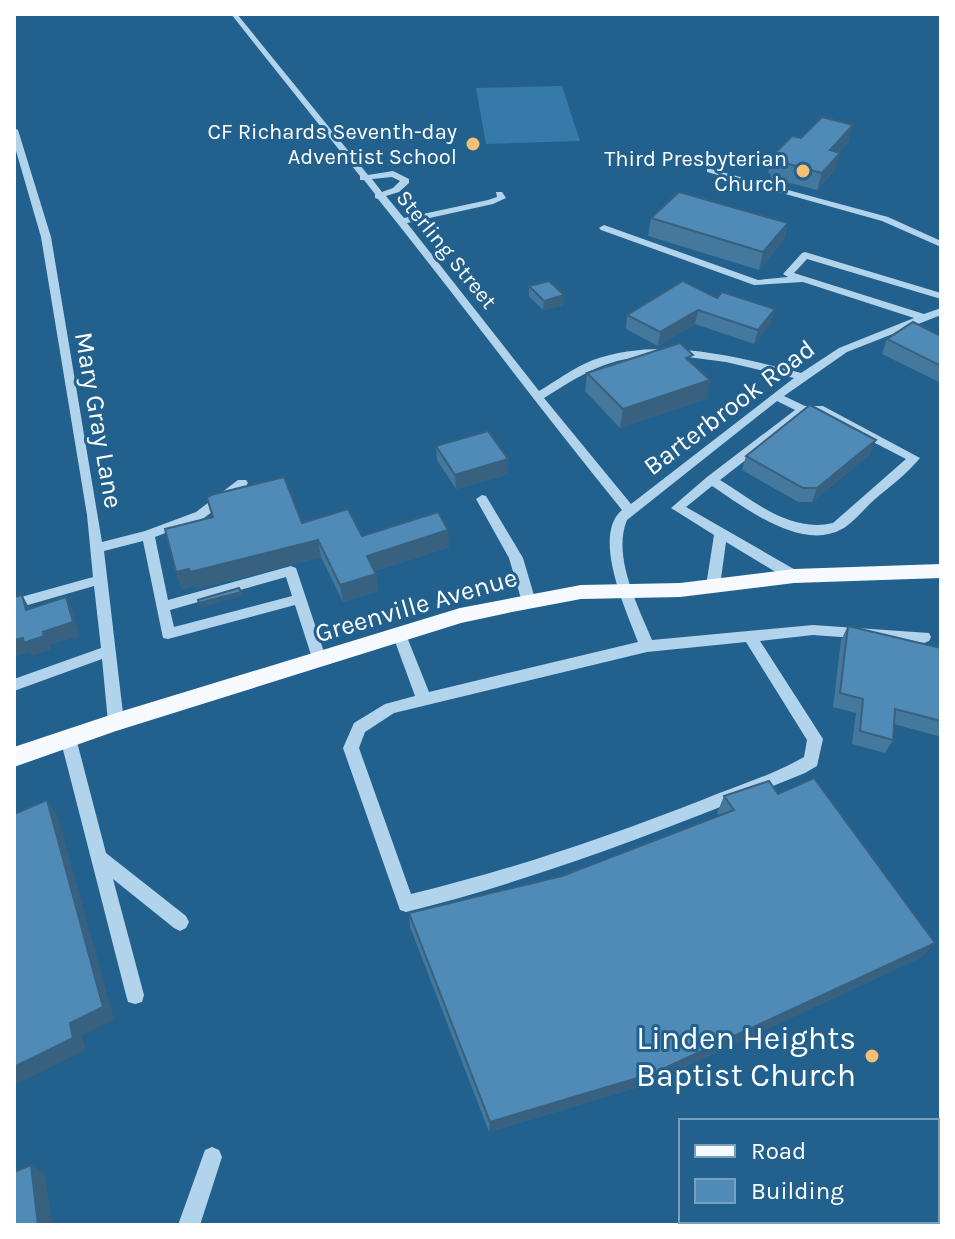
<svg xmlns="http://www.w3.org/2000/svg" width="955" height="1239" font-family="Karla,sans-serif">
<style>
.green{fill:#367aaa}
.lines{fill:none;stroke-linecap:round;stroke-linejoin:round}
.minor{fill:#b1d3eb;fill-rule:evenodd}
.major{fill:#f6fafe;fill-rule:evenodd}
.wall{fill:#44789d}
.shaded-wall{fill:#37617f}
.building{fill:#4f8bb6;stroke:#37617f;stroke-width:2}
.poi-dot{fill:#f7bf73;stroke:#22608d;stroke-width:3}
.labels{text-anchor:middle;stroke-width:6;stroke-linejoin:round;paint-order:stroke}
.far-poi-label{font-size:22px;fill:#fff;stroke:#22608d;text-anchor:end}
.far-street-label{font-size:22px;fill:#fff;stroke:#22608d}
.street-label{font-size:26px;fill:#fff;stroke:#22608d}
.near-poi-label{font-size:32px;fill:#fff;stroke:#22608d;text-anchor:end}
</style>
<rect width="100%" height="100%" fill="#22608d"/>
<polygon class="green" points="562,86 580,141 486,144 476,88"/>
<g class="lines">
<g class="minor">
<path d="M 231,14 L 237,14 L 368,175 L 393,171 L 409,179 L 409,183 L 399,192 L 386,196 L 404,218 L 488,200 L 497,197 L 496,192 L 502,192 L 506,198 L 493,204 L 407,223 L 539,391 C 556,381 573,368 593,360 C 661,336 734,356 801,373 L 839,348 L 914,318 L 803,282 L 754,285 L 601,230 L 599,228 L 604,225 L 758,280 L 788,277 L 783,274 L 802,253 L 805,252 L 941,293 L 941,299 L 807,259 L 794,273 L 924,314 L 941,308 L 941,315 L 847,352 L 784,396 L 805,406 L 823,406 L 920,458 C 907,474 889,487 874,500 C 864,509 853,523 842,529 C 801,552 744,507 712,486 L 686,507 L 799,572 L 801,576 L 799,580 L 789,580 L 726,542 L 720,586 L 718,590 L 708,590 L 706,586 L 714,535 L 671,508 L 707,477 L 795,410 L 777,401 L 627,520 C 612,556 638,606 652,640 L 813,625 L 929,633 L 931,637 L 929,641 L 924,643 L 813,635 L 760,641 L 823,739 L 817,766 L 805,773 C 674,826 543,878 406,912 L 400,910 L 343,748 L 354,723 L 385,704 L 415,696 L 393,636 L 395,632 L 405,632 L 429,692 L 638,642 C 627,612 591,536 622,510 C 539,408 459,300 378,199 L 375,198 L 375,194 L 364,180 L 360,180 L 360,176 ZM 392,177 L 400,181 L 393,188 L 382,192 L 372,179 ZM 672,355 L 726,362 L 794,378 L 631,504 L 544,398 C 594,367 611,356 672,355 ZM 806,413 L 817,413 L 906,459 L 833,523 C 790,533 754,501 720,480 ZM 746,642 L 807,740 L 804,757 C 773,775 736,786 702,800 C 607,837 511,870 411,894 L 359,748 L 365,732 L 394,713 L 647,652 Z"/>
<path d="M 14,128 L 18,130 L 51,237 L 102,542 L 145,531 L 196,512 L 238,480 L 246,480 L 248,483 L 246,486 L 204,518 L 155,537 L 168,600 L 291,566 L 296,568 L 327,661 L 325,665 L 315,665 L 313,661 L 295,605 L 168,639 L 163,638 L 143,541 L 104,551 L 124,722 L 121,727 L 116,728 L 111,727 L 108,722 L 102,659 L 14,691 L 14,679 L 101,648 L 94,586 L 14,609 L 14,599 L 93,577 L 87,515 L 41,237 L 14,144 ZM 286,577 L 292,596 L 174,627 L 170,610 Z"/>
<polygon points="707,168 888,217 941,241 941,247 882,221 707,172"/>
<polygon points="482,495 486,496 523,558 536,602 534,606 529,607 522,602 509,558 476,499"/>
<polygon points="68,731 73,733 76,738 106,853 186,916 189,922 186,928 180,931 174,928 113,879 144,995 142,1002 135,1004 128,1002 126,995 60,738 63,733"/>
<polygon points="212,1147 219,1150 222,1157 200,1225 178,1225 205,1150"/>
</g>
<polygon class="major" points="941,564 941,578 794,583 680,597 581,599 512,612 461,623 116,731 14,767 14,747 116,713 460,608 512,598 581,585 680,583 794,569"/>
</g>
<g class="wall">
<polygon points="801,138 849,142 839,152 835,170 817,190 770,178 771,174 768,173 772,156"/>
<polygon points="651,218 788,223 783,241 759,270 648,236"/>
<polygon points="529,286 564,295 563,305 543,310 529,296"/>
<polygon points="717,298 771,323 754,344 695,324 658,346 626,329 627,315"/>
<polygon points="941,336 941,383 882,354 887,339"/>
<polygon points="692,363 710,380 706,399 620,428 585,391 587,373"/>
<polygon points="436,446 508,459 508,474 456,489 437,460"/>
<polygon points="870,454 812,502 798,502 742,470 746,456"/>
<polygon points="302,523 362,536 449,547 375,571 378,591 343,602 321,557 196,589 195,586 182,589 176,572"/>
<polygon points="848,626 941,648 941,732 938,736 894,724 893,740 885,753 852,744 856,713 833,707 841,640"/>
<polygon points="778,794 922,957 648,1084 489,1132 410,927 409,913 562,876 720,816 717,813 724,796"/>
</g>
<g class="shaded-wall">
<polygon points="853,125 849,142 825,167 830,150"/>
<polygon points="840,153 835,170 817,190 822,173"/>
<polygon points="788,223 783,241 759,270 763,252"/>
<polygon points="564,295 563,305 543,310 544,301"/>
<polygon points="775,309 771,323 754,344 758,330"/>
<polygon points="698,310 695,324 658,346 660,332"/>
<polygon points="710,380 706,399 620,428 623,409"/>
<polygon points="876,440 870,454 812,502 817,488"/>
<polygon points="508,459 508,474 456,489 455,475"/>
<polygon points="448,530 449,547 369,573 367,556"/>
<polygon points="318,540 321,557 196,589 195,586 182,589 176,572"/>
<polygon points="376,574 378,591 343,602 340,585"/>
<polygon points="241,592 242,596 201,608 199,603"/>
<polygon points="22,595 30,609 26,610"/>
<polygon points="66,597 73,611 80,636 50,645 51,650 32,656 29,652 14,657 14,640"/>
<polygon points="47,800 58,816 114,1019 82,1035 86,1050 17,1084 14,1082 14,1067"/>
<polygon points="935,943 922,957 648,1084 489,1132 490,1122"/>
<polygon points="31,1165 45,1173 52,1225 38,1225"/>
</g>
<g class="building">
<polygon points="822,117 853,125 830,150 840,153 822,173 774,160 778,157 772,156 792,136 801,138"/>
<polygon points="679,192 788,223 763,252 651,218"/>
<polygon points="549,281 564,295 544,301 529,286"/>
<polygon points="683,281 717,298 722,292 775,309 758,330 698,310 660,332 627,315"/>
<polygon points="913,322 941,336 941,366 887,339"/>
<polygon points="680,343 693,355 686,358 710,380 623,409 587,373"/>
<polygon points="810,405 876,440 817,488 803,488 746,456"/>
<polygon points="488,431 508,459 455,475 436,446"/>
<polygon points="284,477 302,523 348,509 362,536 438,512 448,530 367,556 376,574 340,585 318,540 190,572 189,569 176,572 165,529 213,517 207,498 211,495"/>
<polygon points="239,588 241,592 199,603 198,600"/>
<polygon points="22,595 26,610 66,597 73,622 43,632 44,636 24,643 23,638 14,640 14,597"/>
<polygon points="848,626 941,648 941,721 895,709 893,740 860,731 863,699 840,693"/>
<polygon points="814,778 935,943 654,1073 490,1122 409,913 562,876 734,810 724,796 769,781 778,794"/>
<polygon points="47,800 103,1007 70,1023 73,1038 14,1067 14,814"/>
<polygon points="31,1165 38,1225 14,1225 14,1172"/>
</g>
<g class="poi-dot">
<circle cx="473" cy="144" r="8"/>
<circle cx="803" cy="171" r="8"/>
<circle cx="872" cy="1056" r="8"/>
</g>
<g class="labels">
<g class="far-poi-label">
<text x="457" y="139">CF Richards Seventh-day<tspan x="457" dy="25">Adventist School</tspan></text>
<text x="787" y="166">Third Presbyterian<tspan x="787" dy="25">Church</tspan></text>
</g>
<g class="far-street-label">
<text transform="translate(447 249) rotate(51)" y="8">Sterling Street</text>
</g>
<g class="street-label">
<text transform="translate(729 407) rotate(-37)" y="9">Barterbrook Road</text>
<text transform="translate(99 420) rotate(80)" y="9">Mary Gray Lane</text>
<text transform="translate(416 605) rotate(-16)" y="9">Greenville Avenue</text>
</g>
<g class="near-poi-label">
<text x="856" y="1049">Linden Heights<tspan x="856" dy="37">Baptist Church</tspan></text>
</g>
</g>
<rect width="955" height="1239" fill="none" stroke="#ffffff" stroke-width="32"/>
<rect x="679" y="1119" width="260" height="104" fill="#22608d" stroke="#7aa0bb" stroke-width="2"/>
<rect x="695" y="1145" width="40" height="12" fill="#f6fafe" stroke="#7aa0bb" stroke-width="2"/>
<text x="751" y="1159" font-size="24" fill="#ffffff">Road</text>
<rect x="695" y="1179" width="40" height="24" fill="#4f8bb6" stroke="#7aa0bb" stroke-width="2"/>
<text x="751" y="1199" font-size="24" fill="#ffffff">Building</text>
</svg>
